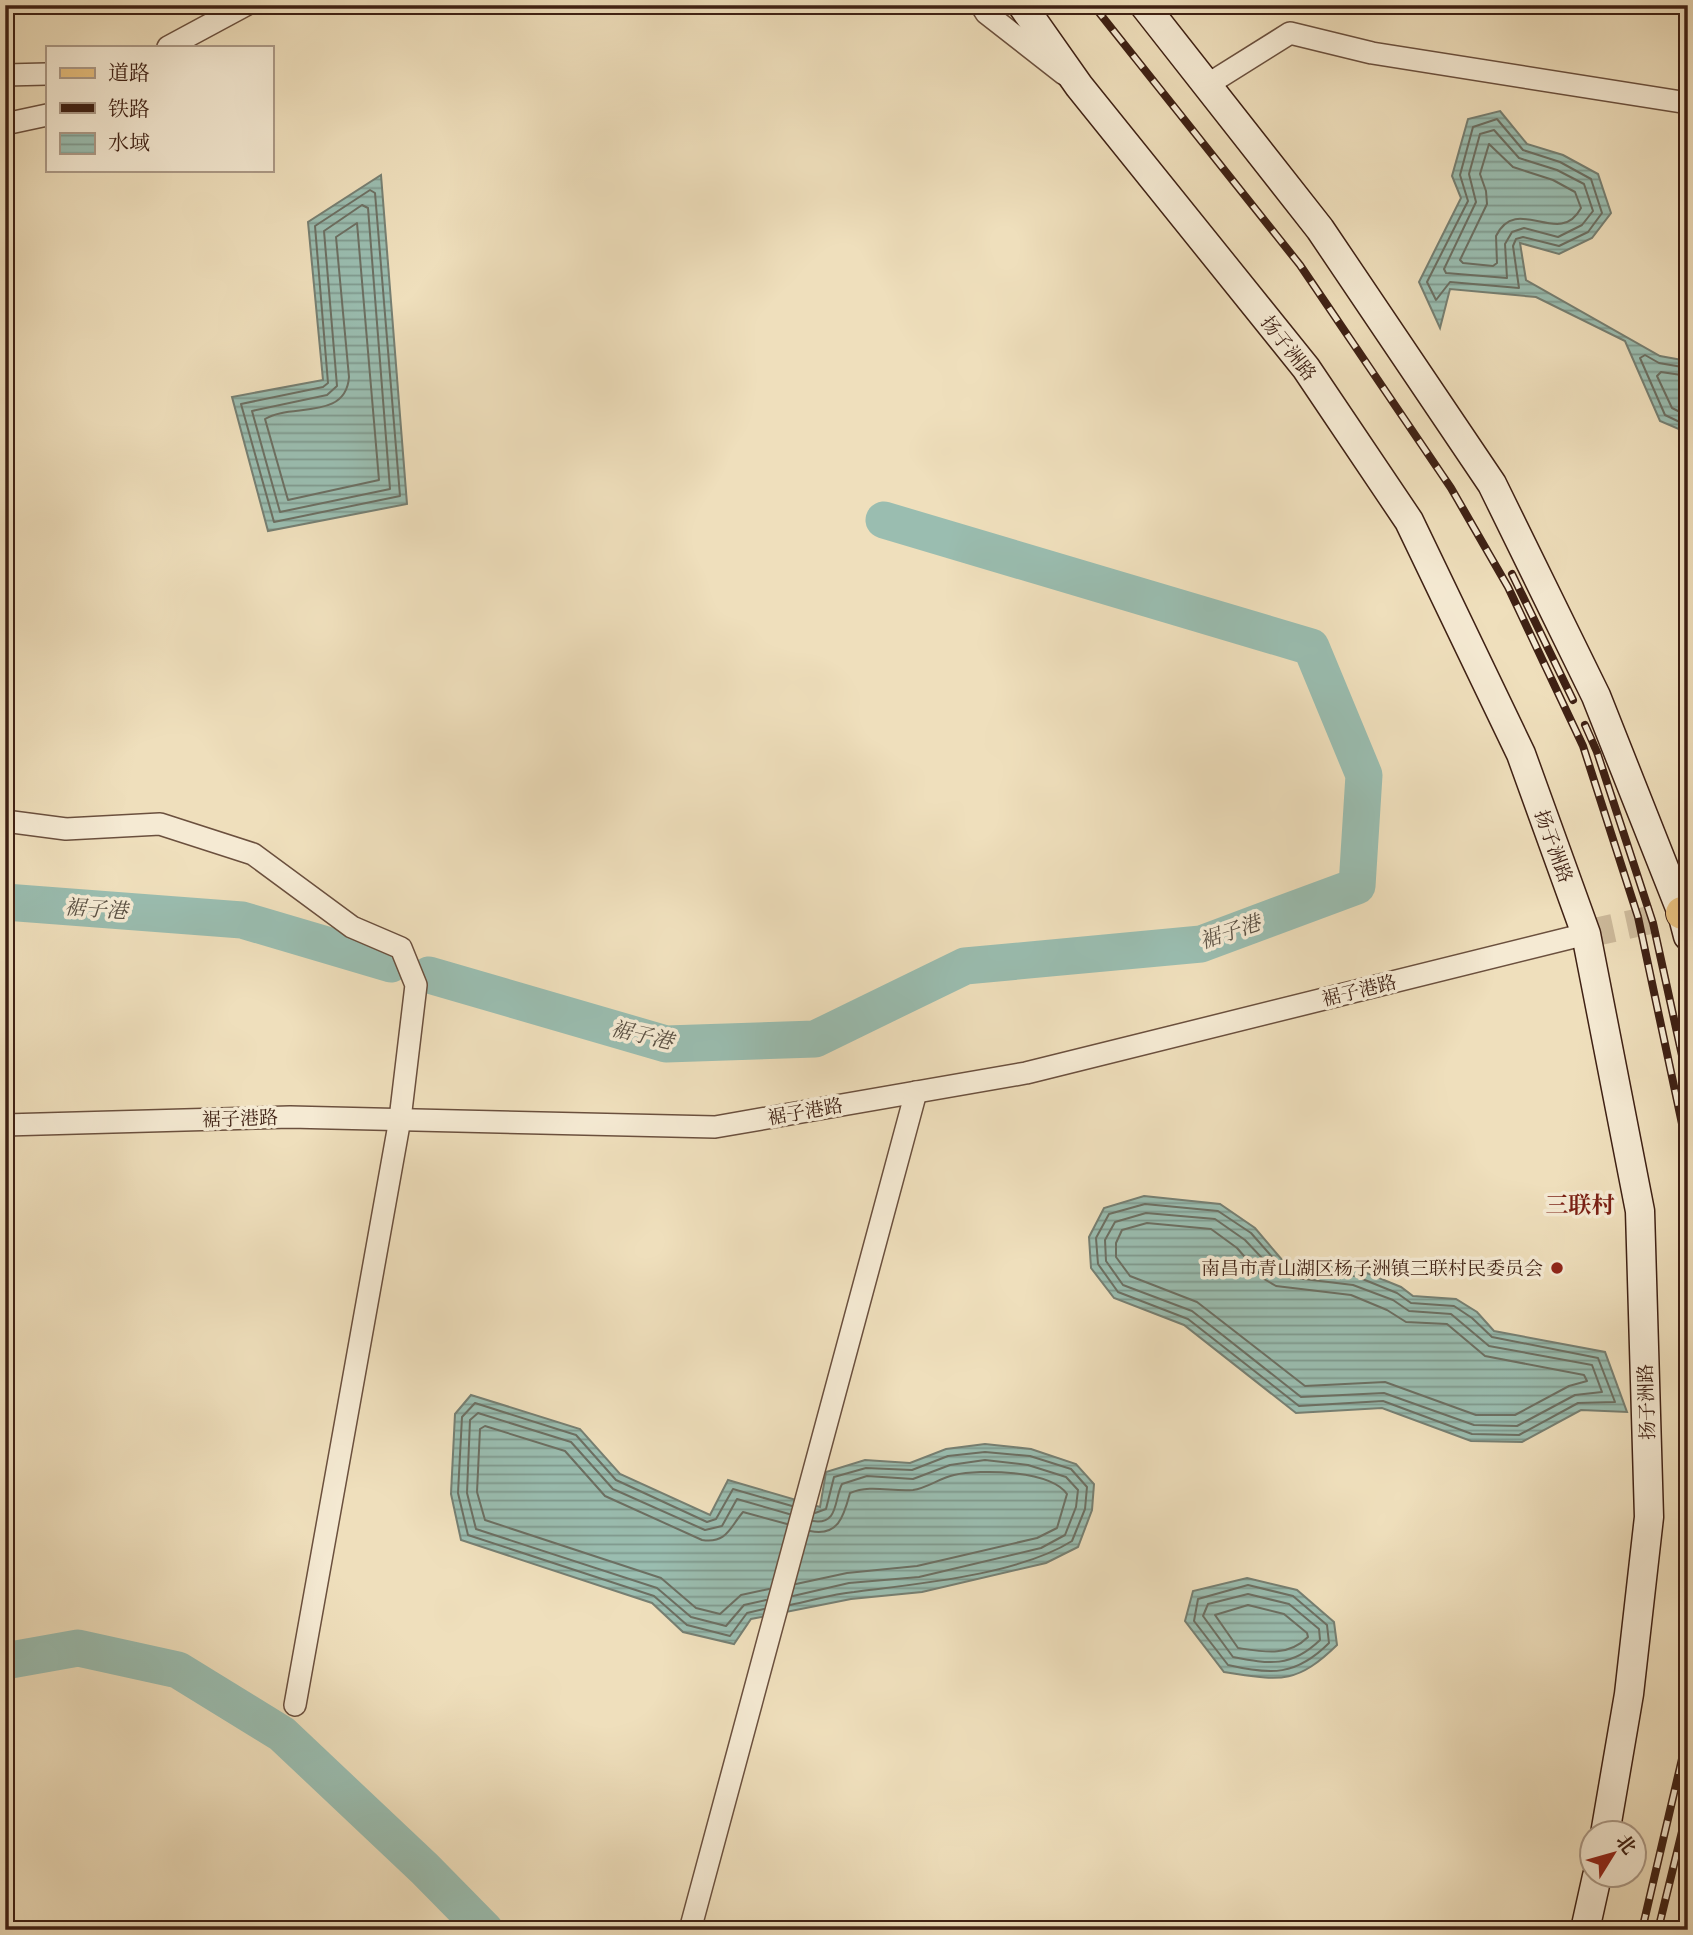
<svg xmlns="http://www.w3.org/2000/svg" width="1693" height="1935" font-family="'Libre Caslon Text','Noto Serif SC',serif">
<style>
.water{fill:url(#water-rules);stroke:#767f72;stroke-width:2}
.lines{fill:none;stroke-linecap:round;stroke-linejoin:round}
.shore{stroke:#6c6f62;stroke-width:2}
.river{stroke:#9abdb0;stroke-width:37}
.secondary-tunnel{stroke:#ccb99a;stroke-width:28;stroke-dasharray:28 14;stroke-linecap:butt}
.street-casing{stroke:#6b503e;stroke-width:24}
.secondary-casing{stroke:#3f2114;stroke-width:31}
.primary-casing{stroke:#3f2114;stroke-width:34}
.street{stroke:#f5ead3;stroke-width:21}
.secondary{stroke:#f5ead3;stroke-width:28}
.primary{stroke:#e8c07e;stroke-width:32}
.rail-casing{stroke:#3f2114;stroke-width:8}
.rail{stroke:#f5ead3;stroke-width:5;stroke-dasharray:16;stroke-linecap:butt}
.poi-dot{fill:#8f2418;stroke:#f5ead3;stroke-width:2.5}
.labels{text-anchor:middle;stroke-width:7;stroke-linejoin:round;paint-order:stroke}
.street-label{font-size:19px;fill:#3f2114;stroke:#f5ead3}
.poi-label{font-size:19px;fill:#3f2114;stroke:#f5ead3;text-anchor:end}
.water-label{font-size:21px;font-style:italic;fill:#5a5043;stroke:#f5ead3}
.quarter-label{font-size:23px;font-weight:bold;fill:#7a1f14;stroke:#f5ead3}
</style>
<defs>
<pattern id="water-rules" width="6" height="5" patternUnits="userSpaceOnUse" patternTransform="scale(1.75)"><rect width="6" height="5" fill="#9abdb0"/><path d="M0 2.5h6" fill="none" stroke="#7f998e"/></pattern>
</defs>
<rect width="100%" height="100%" fill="#efdfbc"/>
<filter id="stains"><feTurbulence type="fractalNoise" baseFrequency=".00286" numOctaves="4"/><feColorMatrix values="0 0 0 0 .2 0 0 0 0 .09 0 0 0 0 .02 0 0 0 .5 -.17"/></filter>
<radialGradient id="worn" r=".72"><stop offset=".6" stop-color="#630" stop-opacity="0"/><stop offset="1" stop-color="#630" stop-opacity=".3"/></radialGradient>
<g class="water">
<polygon points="1500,111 1527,144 1563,155 1598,174 1611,213 1592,238 1559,254 1520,243 1526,280 1660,356 1688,361 1688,433 1660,421 1625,341 1536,297 1450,289 1440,328 1419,282 1461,198 1452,176 1468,119"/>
<polygon points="381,175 407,504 268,531 232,397 323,380 308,222"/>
<polygon points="1144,1196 1220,1204 1255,1228 1283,1261 1357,1269 1401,1287 1413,1296 1456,1299 1477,1312 1494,1331 1605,1352 1627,1412 1581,1410 1522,1442 1471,1441 1382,1408 1296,1413 1184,1325 1114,1298 1091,1268 1089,1237 1104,1208"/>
<polygon points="471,1395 580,1429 620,1474 710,1515 728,1480 820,1507 826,1472 865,1460 910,1463 946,1449 985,1444 1031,1449 1076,1464 1094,1484 1092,1510 1078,1547 1046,1563 922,1592 851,1599 751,1619 734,1644 683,1632 652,1603 461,1540 451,1494 455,1414"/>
<path d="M 1247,1578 L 1297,1590 L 1334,1622 L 1337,1645 C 1295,1686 1279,1680 1224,1672 L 1185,1621 L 1193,1591 Z"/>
</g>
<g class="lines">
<g class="shore">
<polygon points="1497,119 1523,150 1560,162 1591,179 1602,213 1588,232 1559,246 1523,237 1516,239 1513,246 1519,288 1450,282 1436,300 1427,282 1468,201 1460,175 1473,127"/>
<polygon points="1494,130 1519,158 1557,170 1584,184 1593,211 1582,225 1558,237 1524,228 1512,232 1505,244 1507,278 1446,273 1444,269 1476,202 1469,174 1480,134"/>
<path d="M 1489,144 L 1513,167 L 1553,180 L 1575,192 L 1581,208 C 1559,249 1517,193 1496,236 L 1497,263 L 1493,266 L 1463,263 L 1460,260 L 1487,204 L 1486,191 L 1480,174 Z"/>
<polygon points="370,190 375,193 400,496 274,522 241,404 323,387 328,383 315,226"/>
<polygon points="362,205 368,208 390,489 280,512 252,411 327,395 337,386 324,231"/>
<path d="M 357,223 L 379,480 L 288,500 L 265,419 C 290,403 346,421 349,377 L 336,237 Z"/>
<polyline points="1688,368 1659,363 1645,355 1640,358 1665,415 1688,426"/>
<polyline points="1688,376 1661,372 1657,376 1672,408 1688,416"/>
<polygon points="1145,1204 1218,1211 1251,1233 1282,1268 1355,1276 1397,1293 1411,1303 1454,1306 1472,1318 1492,1337 1598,1358 1615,1402 1578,1403 1519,1435 1472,1434 1383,1401 1299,1406 1188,1319 1118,1292 1098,1264 1096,1238 1109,1214"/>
<polygon points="1146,1213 1215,1219 1245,1240 1279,1276 1353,1285 1393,1300 1409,1311 1451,1314 1489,1346 1592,1365 1602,1392 1575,1395 1517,1426 1474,1425 1384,1393 1301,1397 1192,1311 1123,1285 1106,1261 1105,1240 1115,1222"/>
<polygon points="1147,1223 1211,1229 1237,1248 1264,1279 1276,1286 1351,1295 1387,1310 1406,1322 1447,1324 1485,1356 1584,1375 1587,1381 1569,1386 1515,1415 1476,1415 1385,1382 1305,1386 1197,1302 1130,1276 1116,1257 1116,1243 1122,1230"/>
<path d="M 796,1584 L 847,1573 L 917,1566 L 1037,1538 L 1057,1528 L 1067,1494 C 1050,1470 980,1469 954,1475 C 940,1478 927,1488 913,1490 C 891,1492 871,1484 850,1493 C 844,1515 839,1537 810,1531"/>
<path d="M 1248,1585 L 1293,1596 L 1327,1625 L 1329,1643 C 1296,1676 1271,1675 1228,1665 L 1194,1621 L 1198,1599 Z"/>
<path d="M 769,1589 L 741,1595 L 720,1614 L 696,1608 L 661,1578 L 485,1520 L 477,1492 L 480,1429 L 485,1426 L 565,1451 L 605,1496 L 702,1540 C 727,1544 730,1527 743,1512 L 787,1524"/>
<path d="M 1248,1594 L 1289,1604 L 1319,1629 L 1320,1640 C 1291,1668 1269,1664 1233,1657 L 1203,1616 L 1208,1604 Z"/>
<path d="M 793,1596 L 849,1583 L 919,1577 L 1041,1548 L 1065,1535 L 1076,1507 L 1078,1490 L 1066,1477 L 1028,1465 L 985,1460 L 950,1465 L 913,1479 L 867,1476 L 842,1484 C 834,1499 839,1525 813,1521"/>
<polyline points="766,1600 744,1605 726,1626 691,1617 657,1588 476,1529 467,1493 470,1420 478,1413 571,1442 613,1489 705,1530 722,1526 737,1499 789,1514"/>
<path d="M 790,1605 C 811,1601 832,1594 854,1592 C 916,1584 1018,1575 1072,1541 L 1085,1509 L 1087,1487 L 1071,1469 L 1030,1456 L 985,1452 L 948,1456 L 912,1470 L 866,1468 L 834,1477 L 826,1509 L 815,1513"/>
<path d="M 1248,1605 L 1284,1614 L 1307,1633 L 1308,1637 C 1288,1657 1264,1652 1238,1648 L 1215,1615 Z"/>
<polyline points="764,1609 747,1613 730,1636 687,1625 654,1596 468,1535 458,1493 462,1417 475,1403 576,1435 616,1480 707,1522 716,1519 733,1489 792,1506"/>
</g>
<g class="river">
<polyline points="5,902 242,920 391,964"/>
<polyline points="429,975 666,1044 815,1039 965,966 1201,944 1357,886 1364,775 1311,647 884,520"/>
<polyline points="5,1661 78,1648 178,1670 282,1734 425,1869 485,1930"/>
</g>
<polyline class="secondary-tunnel" points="1586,934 1682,913"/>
<defs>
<g id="street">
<polyline points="981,5 986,13 1064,74"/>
<polyline points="168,47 246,5"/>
<polyline points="5,75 47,74"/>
<polyline points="1207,85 1290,33 1372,53 1688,103"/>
<polyline points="5,124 47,115"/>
<polyline points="5,821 66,829 160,824 253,854 352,927 401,948 416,985 400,1119 295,1705"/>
<polyline points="5,1125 290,1117 715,1127 1026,1073 1586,934"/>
<polyline points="690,1930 916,1092"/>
</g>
<g id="secondary">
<polyline points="1022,5 1079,86 1306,368 1409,521 1521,754 1586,934 1640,1211 1649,1517 1629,1694 1605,1834"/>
<polyline points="1144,5 1320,229 1492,484 1596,696 1682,913 1688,936"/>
<polyline points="1585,1930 1597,1876"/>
</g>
<polyline id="primary" points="1682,913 1688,912"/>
</defs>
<use href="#street" class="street-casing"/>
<use href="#secondary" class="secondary-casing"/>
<use href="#primary" class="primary-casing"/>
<use href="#street" class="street"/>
<use href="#secondary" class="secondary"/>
<use href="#primary" class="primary"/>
<defs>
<g id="rail">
<polyline points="1093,5 1300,265 1451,488 1508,587 1583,746 1638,917 1688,1152"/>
<polyline points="1512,574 1573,700"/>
<polyline points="1585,725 1597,752 1653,923 1688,1083"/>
<polyline points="1642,1930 1682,1759 1688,1712"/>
<polyline points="1658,1930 1688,1807"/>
</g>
</defs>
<use href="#rail" class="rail-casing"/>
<use href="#rail" class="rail"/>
</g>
<circle class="poi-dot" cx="1557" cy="1268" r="7"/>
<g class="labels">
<g class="street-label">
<text transform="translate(1289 348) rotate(52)" y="7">扬子洲路</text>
<text transform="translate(1554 846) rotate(70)" y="7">扬子洲路</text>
<text transform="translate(1359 990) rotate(-14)" y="7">裾子港路</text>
<text transform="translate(805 1111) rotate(-10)" y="7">裾子港路</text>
<text transform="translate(240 1118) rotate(-2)" y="7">裾子港路</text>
<text transform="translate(1646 1402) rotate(-92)" y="7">扬子洲路</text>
</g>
<g class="poi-label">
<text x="1543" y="1275">南昌市青山湖区杨子洲镇三联村民委员会</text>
</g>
<g class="water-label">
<text transform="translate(96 909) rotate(4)" y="7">裾子港</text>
<text transform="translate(1230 932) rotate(-19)" y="7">裾子港</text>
<text transform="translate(642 1035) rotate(13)" y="7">裾子港</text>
</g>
<g class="quarter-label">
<text x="1580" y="1213">三联村</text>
</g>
</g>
<rect width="1693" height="1935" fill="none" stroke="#efdfbc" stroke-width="28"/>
<rect x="7" y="7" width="1679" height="1921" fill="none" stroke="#3f2114" stroke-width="3.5"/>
<rect x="14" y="14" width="1665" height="1907" fill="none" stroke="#3f2114" stroke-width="2"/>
<rect x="46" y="46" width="228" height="126" fill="#f5ead3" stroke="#ac9a87" stroke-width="2"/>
<rect x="60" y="68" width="35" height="10" fill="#e8c07e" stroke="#ac9a87" stroke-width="2"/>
<text x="108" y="80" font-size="21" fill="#3f2114">道路</text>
<rect x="60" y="103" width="35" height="10" fill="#3f2114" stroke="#ac9a87" stroke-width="2"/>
<text x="108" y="116" font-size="21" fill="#3f2114">铁路</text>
<rect x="60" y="133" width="35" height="21" fill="url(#water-rules)" stroke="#ac9a87" stroke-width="2"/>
<text x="108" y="150" font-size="21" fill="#3f2114">水域</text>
<g transform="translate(1613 1854) rotate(53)"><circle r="33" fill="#f5ead3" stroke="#ac9a87" stroke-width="2"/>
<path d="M0-5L12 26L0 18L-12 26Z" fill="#8f2418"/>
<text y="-10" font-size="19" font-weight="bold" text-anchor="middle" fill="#3f2114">北</text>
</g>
<rect width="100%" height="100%" filter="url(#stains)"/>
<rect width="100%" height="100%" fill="url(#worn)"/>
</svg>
